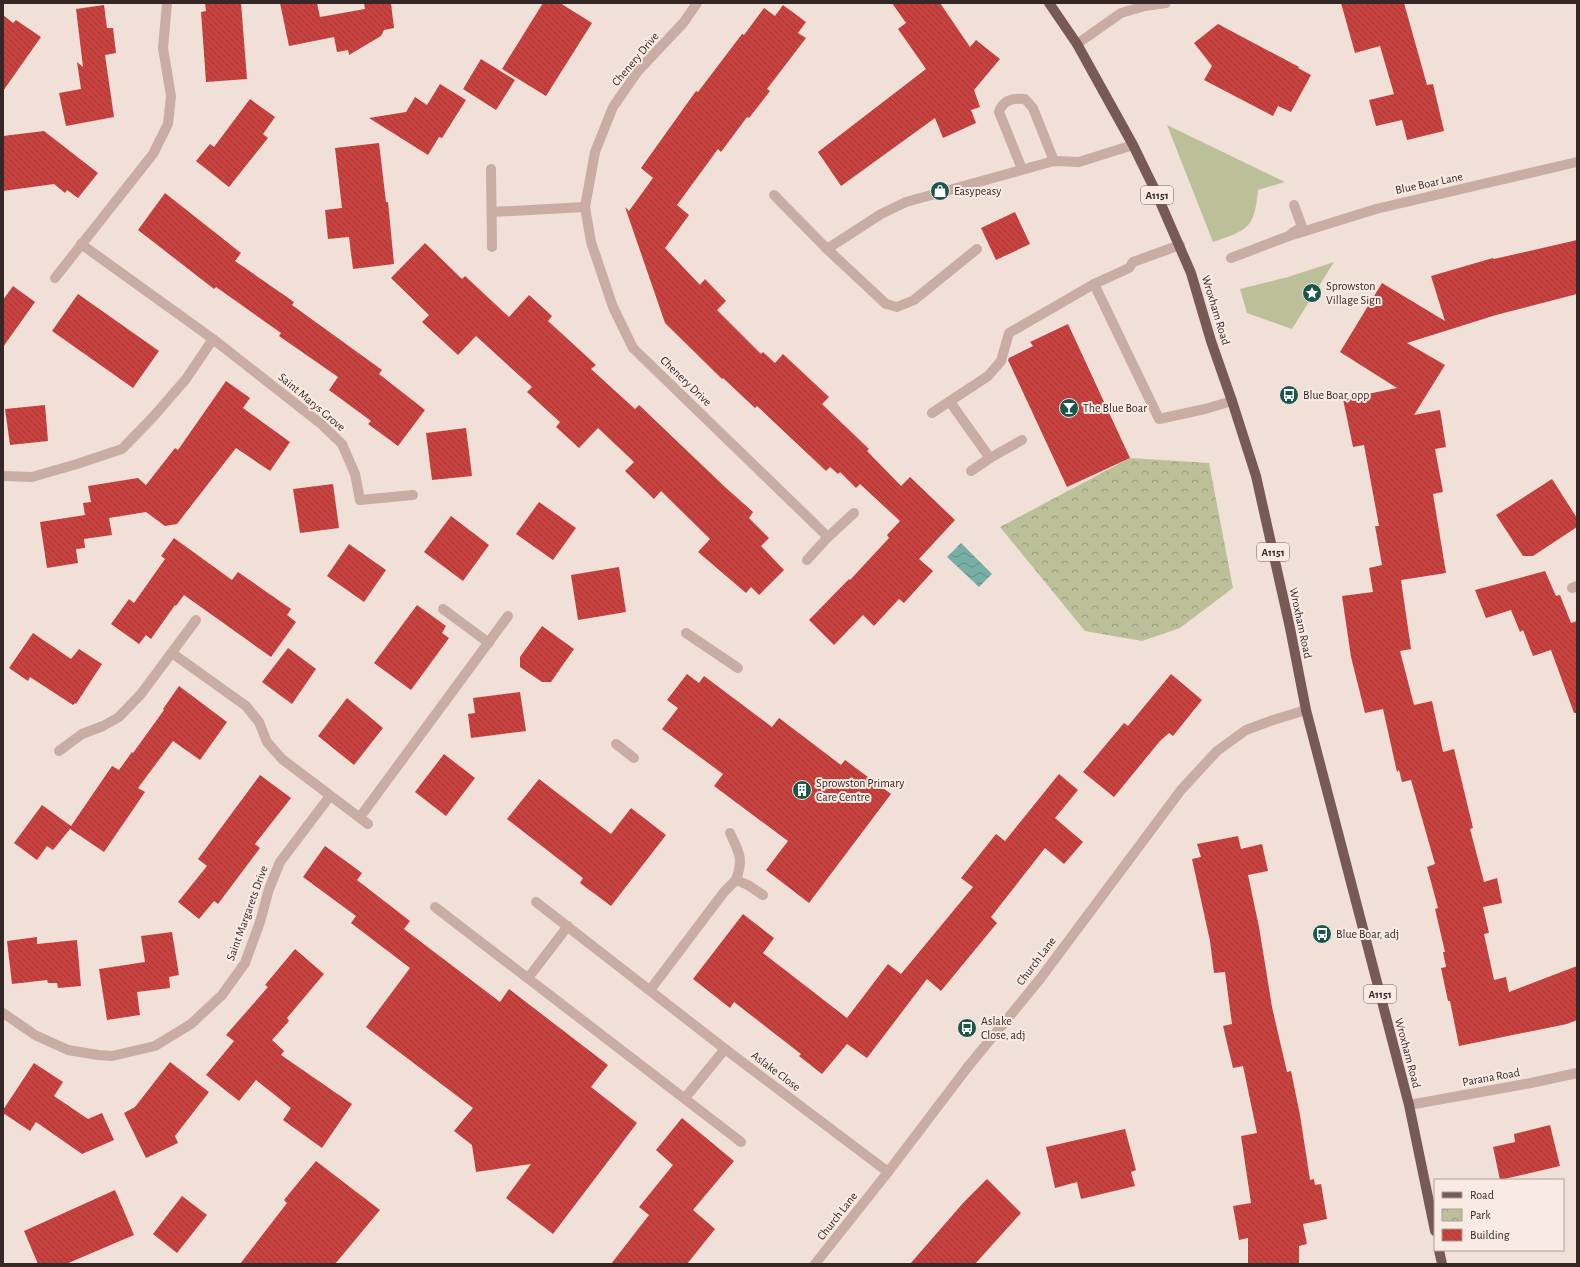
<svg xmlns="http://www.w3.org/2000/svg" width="1580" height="1267" font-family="'Alegreya Sans',sans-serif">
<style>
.grass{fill:#bcc098}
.park{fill:url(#park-crowns)}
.water{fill:url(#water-waves)}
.building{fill:url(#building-back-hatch)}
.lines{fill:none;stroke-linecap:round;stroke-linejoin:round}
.minor{stroke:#c9ada4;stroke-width:10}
.major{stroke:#775a56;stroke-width:10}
.labels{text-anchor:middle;stroke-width:4;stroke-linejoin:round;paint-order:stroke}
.shield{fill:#f9ebe4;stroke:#70625f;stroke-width:1}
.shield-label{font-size:11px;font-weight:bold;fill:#352726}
.street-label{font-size:12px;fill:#352726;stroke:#f9ebe4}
.poi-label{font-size:12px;fill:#352726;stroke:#f9ebe4;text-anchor:start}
</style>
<defs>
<pattern id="park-crowns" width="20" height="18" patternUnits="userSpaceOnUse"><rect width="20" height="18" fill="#bcc098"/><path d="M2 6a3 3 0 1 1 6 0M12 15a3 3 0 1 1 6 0" fill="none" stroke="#9a9c7c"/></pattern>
<pattern id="water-waves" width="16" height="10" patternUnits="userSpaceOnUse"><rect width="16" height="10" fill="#77afa5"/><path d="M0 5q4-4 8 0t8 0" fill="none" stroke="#628e86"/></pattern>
<pattern id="building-back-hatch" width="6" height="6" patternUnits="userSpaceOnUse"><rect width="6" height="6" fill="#c8423f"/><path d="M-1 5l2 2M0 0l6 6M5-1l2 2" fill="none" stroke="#a33735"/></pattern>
</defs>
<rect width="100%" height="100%" fill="#f1e0d8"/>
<g class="grass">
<path d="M 1167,125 L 1285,182 L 1258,190 C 1257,200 1256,212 1251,221 C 1244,233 1226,237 1213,242 Z"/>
<polygon points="1334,262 1292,329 1247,313 1240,289 1288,277"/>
</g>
<polygon class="park" points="1130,458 1209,463 1233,588 1180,628 1142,641 1085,631 1000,527"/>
<polygon class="water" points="961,543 992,574 979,587 947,557"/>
<g class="building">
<polygon points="205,3 241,3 247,79 206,82 201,12 206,11"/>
<polygon points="280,3 317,3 320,17 365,9 364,3 391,3 394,28 384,30 381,36 349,55 348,50 337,52 334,37 289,46"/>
<polygon points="543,3 560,3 592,23 546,96 502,69"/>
<polygon points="892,3 940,3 970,47 976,40 1000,59 974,90 980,107 971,110 976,123 943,138 935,118 841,186 818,152 926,69 898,29 906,23"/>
<polygon points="1341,3 1404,3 1427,85 1433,84 1444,131 1407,140 1402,120 1376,126 1369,100 1394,94 1380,46 1355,53"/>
<polygon points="104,5 107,28 113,28 116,53 105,55 114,117 66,126 59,93 81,89 77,62 83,67 76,9"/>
<polygon points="783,5 806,22 798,33 806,38 767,89 770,91 749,118 747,117 721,152 718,149 677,205 689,215 665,248 700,285 705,279 726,301 717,310 761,354 763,352 775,363 783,354 829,397 822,404 869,449 867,451 901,486 910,477 955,520 919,559 933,571 904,603 899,599 874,626 863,615 834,645 809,620 849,579 850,580 889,538 887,535 900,521 860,484 856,488 840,472 838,474 830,467 826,471 757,406 755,408 723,378 722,379 665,323 625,207 629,211 653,178 641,168 696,91 698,92 742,34 744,35 764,8 775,16"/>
<polygon points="3,15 13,23 16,20 41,37 3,91"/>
<polygon points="1218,24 1299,67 1298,68 1311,75 1291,112 1278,106 1273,116 1204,80 1212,66 1194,43"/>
<polygon points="481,59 515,80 496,110 463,89"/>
<polygon points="440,84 466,100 442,138 439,137 428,155 369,118 406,112 415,97 427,105"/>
<polygon points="250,99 275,117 263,134 268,138 229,187 196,161 210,144 214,147"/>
<polygon points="44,131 98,173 78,198 67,190 65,193 54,184 3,191 3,136"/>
<polygon points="379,143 386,202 388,202 394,264 353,269 349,237 328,239 325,210 342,208 335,148"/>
<polygon points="165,193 241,253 235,261 294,302 292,305 382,370 379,374 425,410 398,446 368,424 371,421 329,390 338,377 279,336 281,333 216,287 214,289 138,230"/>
<polygon points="1015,212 1030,244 996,260 981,228"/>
<polygon points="1577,240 1577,294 1496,315 1407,343 1445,365 1414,415 1440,410 1446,447 1435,449 1443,492 1433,494 1446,573 1401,580 1411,649 1400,651 1414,705 1432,701 1443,752 1454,749 1473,828 1470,829 1484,882 1497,878 1502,903 1483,907 1489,933 1484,934 1494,980 1506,977 1509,992 1577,966 1577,1020 1567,1024 1459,1046 1450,1001 1448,1001 1441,968 1446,967 1443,952 1445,952 1435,909 1438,908 1427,867 1435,864 1411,780 1402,782 1399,770 1397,772 1383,709 1365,713 1351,657 1342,596 1373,592 1369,568 1382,565 1375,526 1379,526 1364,445 1353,447 1343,399 1397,388 1340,352 1382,283 1445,321 1431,276 1493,258 1494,259"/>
<polygon points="425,243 462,279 465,276 509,317 529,295 552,316 548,321 596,365 591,369 635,409 639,405 725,487 753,512 749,518 769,538 761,546 784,570 759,595 751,587 746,593 698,552 710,539 661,491 654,499 625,471 634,462 598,428 579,448 556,427 560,422 527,392 532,387 476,336 458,355 422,322 429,315 391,278"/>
<polygon points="13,286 35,302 3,347 3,300"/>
<polygon points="78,294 159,351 133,388 52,331"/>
<polygon points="1068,324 1130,458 1067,487 1008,360 1009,358 1033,346 1030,342"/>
<polygon points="226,381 250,398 243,408 290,442 270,471 236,448 177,524 165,526 146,512 109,518 112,535 84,539 85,548 76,549 78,563 47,568 40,522 85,515 83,503 91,502 88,486 138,478 146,485 175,448 178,450"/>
<polygon points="45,405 48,441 10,445 5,409"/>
<polygon points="466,428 472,476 432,480 426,433"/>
<polygon points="1552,479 1577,518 1577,527 1533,556 1523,556 1496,515"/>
<polygon points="333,484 339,528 300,533 293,489"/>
<polygon points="539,502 576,528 553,560 516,534"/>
<polygon points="451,516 489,545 463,581 424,552"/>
<polygon points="174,538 232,580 238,572 291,609 287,615 296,622 271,657 184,595 176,606 175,605 151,639 146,635 139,644 111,624 129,599 134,603 165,559 161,556"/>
<polygon points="349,544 386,570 364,602 327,576"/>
<polygon points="619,567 626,612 578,620 571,575"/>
<polygon points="1545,571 1556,596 1560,595 1571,623 1577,621 1577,713 1574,713 1551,650 1533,656 1523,630 1520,632 1511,610 1486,618 1475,590"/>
<polygon points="417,605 446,626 442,633 449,638 411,690 374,663"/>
<polygon points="542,626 574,649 551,682 542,682 520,667 520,657"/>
<polygon points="33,633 71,659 79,649 102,664 76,704 75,703 73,705 30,677 28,681 9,668"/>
<polygon points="288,648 316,669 292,704 262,682"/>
<polygon points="687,674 699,683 704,676 772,727 779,718 841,765 845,760 891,794 809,903 766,870 788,841 714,786 723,774 662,729 678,708 667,700"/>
<polygon points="1171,674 1202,700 1173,736 1169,733 1160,741 1114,797 1083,772 1124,723 1128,726"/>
<polygon points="179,686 227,722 200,760 173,741 138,788 145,792 104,852 70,829 53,850 47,846 37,860 14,843 42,805 71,826 112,766 119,770 132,752 133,753 164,710 163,709"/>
<polygon points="520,692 526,731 471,738 468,714 475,713 473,698"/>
<polygon points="347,698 383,728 354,765 318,736"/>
<polygon points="444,754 475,778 446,816 415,792"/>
<polygon points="1059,774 1078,790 1055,818 1083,842 1064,864 1045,848 991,917 997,923 941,991 927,979 867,1058 847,1044 822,1074 799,1056 801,1054 734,1002 730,1008 693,979 743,914 774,938 763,953 847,1018 888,964 901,974 973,887 961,878 996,834 1005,841"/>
<polygon points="260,775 291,798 255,844 260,848 218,904 214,901 199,919 178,902 207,866 198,859"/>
<polygon points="539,779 611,834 631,808 666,835 611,906 580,883 583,878 507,819"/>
<polygon points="1238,836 1241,849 1262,844 1268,871 1248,875 1259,927 1272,1007 1287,1072 1291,1071 1300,1115 1310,1180 1314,1179 1315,1185 1321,1184 1327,1219 1303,1224 1307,1244 1299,1246 1299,1264 1248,1264 1248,1238 1239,1240 1233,1206 1251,1203 1241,1136 1257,1133 1243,1066 1233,1068 1223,1026 1232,1024 1225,972 1214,973 1210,941 1192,859 1201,857 1197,844"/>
<polygon points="325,846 362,873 357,880 410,921 404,929 500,1002 509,989 608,1065 591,1087 637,1123 553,1234 506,1198 531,1164 476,1172 472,1145 454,1131 473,1108 366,1027 410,968 351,923 356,916 303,877"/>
<polygon points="172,932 179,975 169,977 170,988 137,992 140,1015 107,1020 99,969 145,962 141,936"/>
<polygon points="37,937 37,944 77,940 81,986 58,988 57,983 48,983 47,980 12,984 7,941"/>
<polygon points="295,949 324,974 287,1018 289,1021 272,1040 284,1051 281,1055 352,1104 322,1148 283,1120 291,1108 256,1080 239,1101 206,1075 234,1041 226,1035 268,987 265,985"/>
<polygon points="170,1062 209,1092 175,1136 178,1143 146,1158 124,1113 135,1107"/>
<polygon points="34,1063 63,1082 54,1096 88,1119 102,1113 114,1140 82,1154 36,1122 30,1131 3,1113 3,1110"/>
<polygon points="682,1118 734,1161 693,1210 715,1229 687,1264 611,1264 649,1215 639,1207 673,1165 656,1150"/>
<polygon points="1550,1125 1560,1166 1500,1180 1493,1147 1515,1142 1514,1134"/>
<polygon points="1125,1129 1136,1170 1131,1172 1135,1186 1081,1199 1077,1182 1055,1188 1046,1147"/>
<polygon points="316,1161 380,1210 335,1264 240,1264 287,1203 284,1200"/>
<polygon points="987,1179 1021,1213 975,1264 910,1264 964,1202"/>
<polygon points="115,1190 134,1235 66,1264 38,1264 24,1231"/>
<polygon points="182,1196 207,1215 177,1253 153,1234"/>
</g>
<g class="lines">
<g class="minor">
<polyline points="697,3 684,22 638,71 613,107 595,152 585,207 591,242 613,307 633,348 828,537 854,513"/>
<polyline points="1077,44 1121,13 1145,6 1166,3"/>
<polyline points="491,169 492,247"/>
<path d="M 1022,169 L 999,112 C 1003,100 1012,98 1025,99 L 1033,108 L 1054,161"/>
<polyline points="774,195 827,249 886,304 897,307 914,300 977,249"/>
<polyline points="492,212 585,207"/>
<polyline points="1292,233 1302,227 1294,205"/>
<polyline points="81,244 213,339 320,423 342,444 355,474 360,500 413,495"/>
<polyline points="1180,245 1133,262 1129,268 1094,284 1159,419 1205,409 1232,401"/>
<polyline points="827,249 881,214 906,202 1054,161 1079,162 1133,145"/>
<polyline points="1231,258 1289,236 1376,209 1577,162"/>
<polyline points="55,278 153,154 168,124 171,96 163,48 167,3"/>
<polyline points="950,402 990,458 1022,440"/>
<polyline points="932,413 988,376 1001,361 1009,333 1094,284"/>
<polyline points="971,471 990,458"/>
<polyline points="3,476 32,477 77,464 122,449 153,417 186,379 213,339"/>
<polyline points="807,560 828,537"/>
<polyline points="1572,588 1577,586"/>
<polyline points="443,609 489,643"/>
<polyline points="686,633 738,668"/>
<polyline points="172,653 246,706 259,722 267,742 282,759 368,824"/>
<polyline points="616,744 634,758"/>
<polyline points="59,751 82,734 103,726 119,717 141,694 196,620"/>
<polyline points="360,817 508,616"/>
<path d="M 730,833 C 739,853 744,858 736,880"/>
<polyline points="536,902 725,1049 888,1172"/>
<polyline points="435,907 741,1142"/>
<polyline points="528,978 568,926"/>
<polyline points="650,990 724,892 736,880 748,885 763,895"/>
<polyline points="3,1013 35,1035 68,1050 98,1055 112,1056 155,1046 191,1024 222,995 245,963 260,922 269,889 280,862 330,796"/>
<polyline points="685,1098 725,1049"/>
<polyline points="1409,1105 1531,1083 1577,1073"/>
<polyline points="815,1264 888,1172 967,1068 1040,979 1181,790 1217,751 1246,730 1273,720 1306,710"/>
</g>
<g class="major">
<polyline points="1049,3 1077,44 1133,145 1154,188 1191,273 1211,341 1232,401 1256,476 1290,628 1306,710 1409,1105 1435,1231"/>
<polyline points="1439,1250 1442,1264"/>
</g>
</g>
<defs>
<symbol id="shop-disc" viewBox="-11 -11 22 22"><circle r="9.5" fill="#1b564d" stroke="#f9ebe4"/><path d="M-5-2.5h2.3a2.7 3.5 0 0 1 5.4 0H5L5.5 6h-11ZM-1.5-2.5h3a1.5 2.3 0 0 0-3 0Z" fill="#fff"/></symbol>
<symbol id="sight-disc" viewBox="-11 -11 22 22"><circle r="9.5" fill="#1b564d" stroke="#f9ebe4"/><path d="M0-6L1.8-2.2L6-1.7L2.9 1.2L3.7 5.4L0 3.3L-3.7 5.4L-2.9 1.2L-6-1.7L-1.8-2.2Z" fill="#fff"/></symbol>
<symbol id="bus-disc" viewBox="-11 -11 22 22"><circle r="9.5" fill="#1b564d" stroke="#f9ebe4"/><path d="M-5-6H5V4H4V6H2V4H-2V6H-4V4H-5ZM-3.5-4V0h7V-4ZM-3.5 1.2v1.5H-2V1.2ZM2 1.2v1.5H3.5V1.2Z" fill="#fff"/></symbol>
<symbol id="bar-disc" viewBox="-11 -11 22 22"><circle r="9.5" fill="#1b564d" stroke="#f9ebe4"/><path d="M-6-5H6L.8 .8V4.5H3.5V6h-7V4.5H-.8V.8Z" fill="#fff"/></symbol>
<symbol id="building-disc" viewBox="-11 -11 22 22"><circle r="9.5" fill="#1b564d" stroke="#f9ebe4"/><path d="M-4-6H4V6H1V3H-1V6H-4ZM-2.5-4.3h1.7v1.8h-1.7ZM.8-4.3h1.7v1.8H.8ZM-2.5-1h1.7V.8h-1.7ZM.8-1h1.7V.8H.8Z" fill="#fff"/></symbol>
</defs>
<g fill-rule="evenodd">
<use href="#shop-disc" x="929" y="180" width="22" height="22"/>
<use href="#sight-disc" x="1301" y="282" width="22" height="22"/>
<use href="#bus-disc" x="1278" y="384" width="22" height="22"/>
<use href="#bar-disc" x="1058" y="397" width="22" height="22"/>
<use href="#building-disc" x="791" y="779" width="22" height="22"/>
<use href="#bus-disc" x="1311" y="923" width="22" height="22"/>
<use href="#bus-disc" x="956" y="1017" width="22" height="22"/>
</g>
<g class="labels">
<g class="shield">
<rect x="1141" y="186" width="32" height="18" rx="3"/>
<rect x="1257" y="543" width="32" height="18" rx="3"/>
<rect x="1364" y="985" width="32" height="18" rx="3"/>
</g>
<g class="shield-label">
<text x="1157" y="199">A1151</text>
<text x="1273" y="556">A1151</text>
<text x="1380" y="998">A1151</text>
</g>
<g class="street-label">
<text transform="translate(635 59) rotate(-50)" y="4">Chenery Drive</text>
<text transform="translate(1429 183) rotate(-12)" y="4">Blue Boar Lane</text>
<text transform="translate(1216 310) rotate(73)" y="4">Wroxham Road</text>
<text transform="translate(686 381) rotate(44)" y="4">Chenery Drive</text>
<text transform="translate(312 402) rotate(40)" y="4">Saint Marys Grove</text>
<text transform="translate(1301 623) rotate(78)" y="4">Wroxham Road</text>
<text transform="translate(247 913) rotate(-70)" y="4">Saint Margarets Drive</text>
<text transform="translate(1036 961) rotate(-53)" y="4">Church Lane</text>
<text transform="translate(1408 1053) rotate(75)" y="4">Wroxham Road</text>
<text transform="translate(776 1071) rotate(37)" y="4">Aslake Close</text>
<text transform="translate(1491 1077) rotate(-10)" y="4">Parana Road</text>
<text transform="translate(837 1216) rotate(-52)" y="4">Church Lane</text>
</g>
<g class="poi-label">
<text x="954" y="195">Easypeasy</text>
<text x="1326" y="290">Sprowston<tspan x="1326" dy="14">Village Sign</tspan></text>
<text x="1303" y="399">Blue Boar, opp</text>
<text x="1083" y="412">The Blue Boar</text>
<text x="816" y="787">Sprowston Primary<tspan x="816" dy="14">Care Centre</tspan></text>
<text x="1336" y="938">Blue Boar, adj</text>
<text x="981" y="1025">Aslake<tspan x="981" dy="14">Close, adj</tspan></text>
</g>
</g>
<rect width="1580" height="1267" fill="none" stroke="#352726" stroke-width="8"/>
<rect x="1434" y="1179" width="130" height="72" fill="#f9ebe4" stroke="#ab9d98"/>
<rect x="1442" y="1192" width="20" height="6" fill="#775a56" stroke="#ab9d98"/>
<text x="1470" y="1199" font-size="12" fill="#352726">Road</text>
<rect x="1442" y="1209" width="20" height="12" fill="url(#park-crowns)" stroke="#ab9d98"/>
<text x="1470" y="1219" font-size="12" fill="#352726">Park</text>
<rect x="1442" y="1229" width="20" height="12" fill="url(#building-back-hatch)" stroke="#ab9d98"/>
<text x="1470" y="1239" font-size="12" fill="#352726">Building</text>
</svg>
